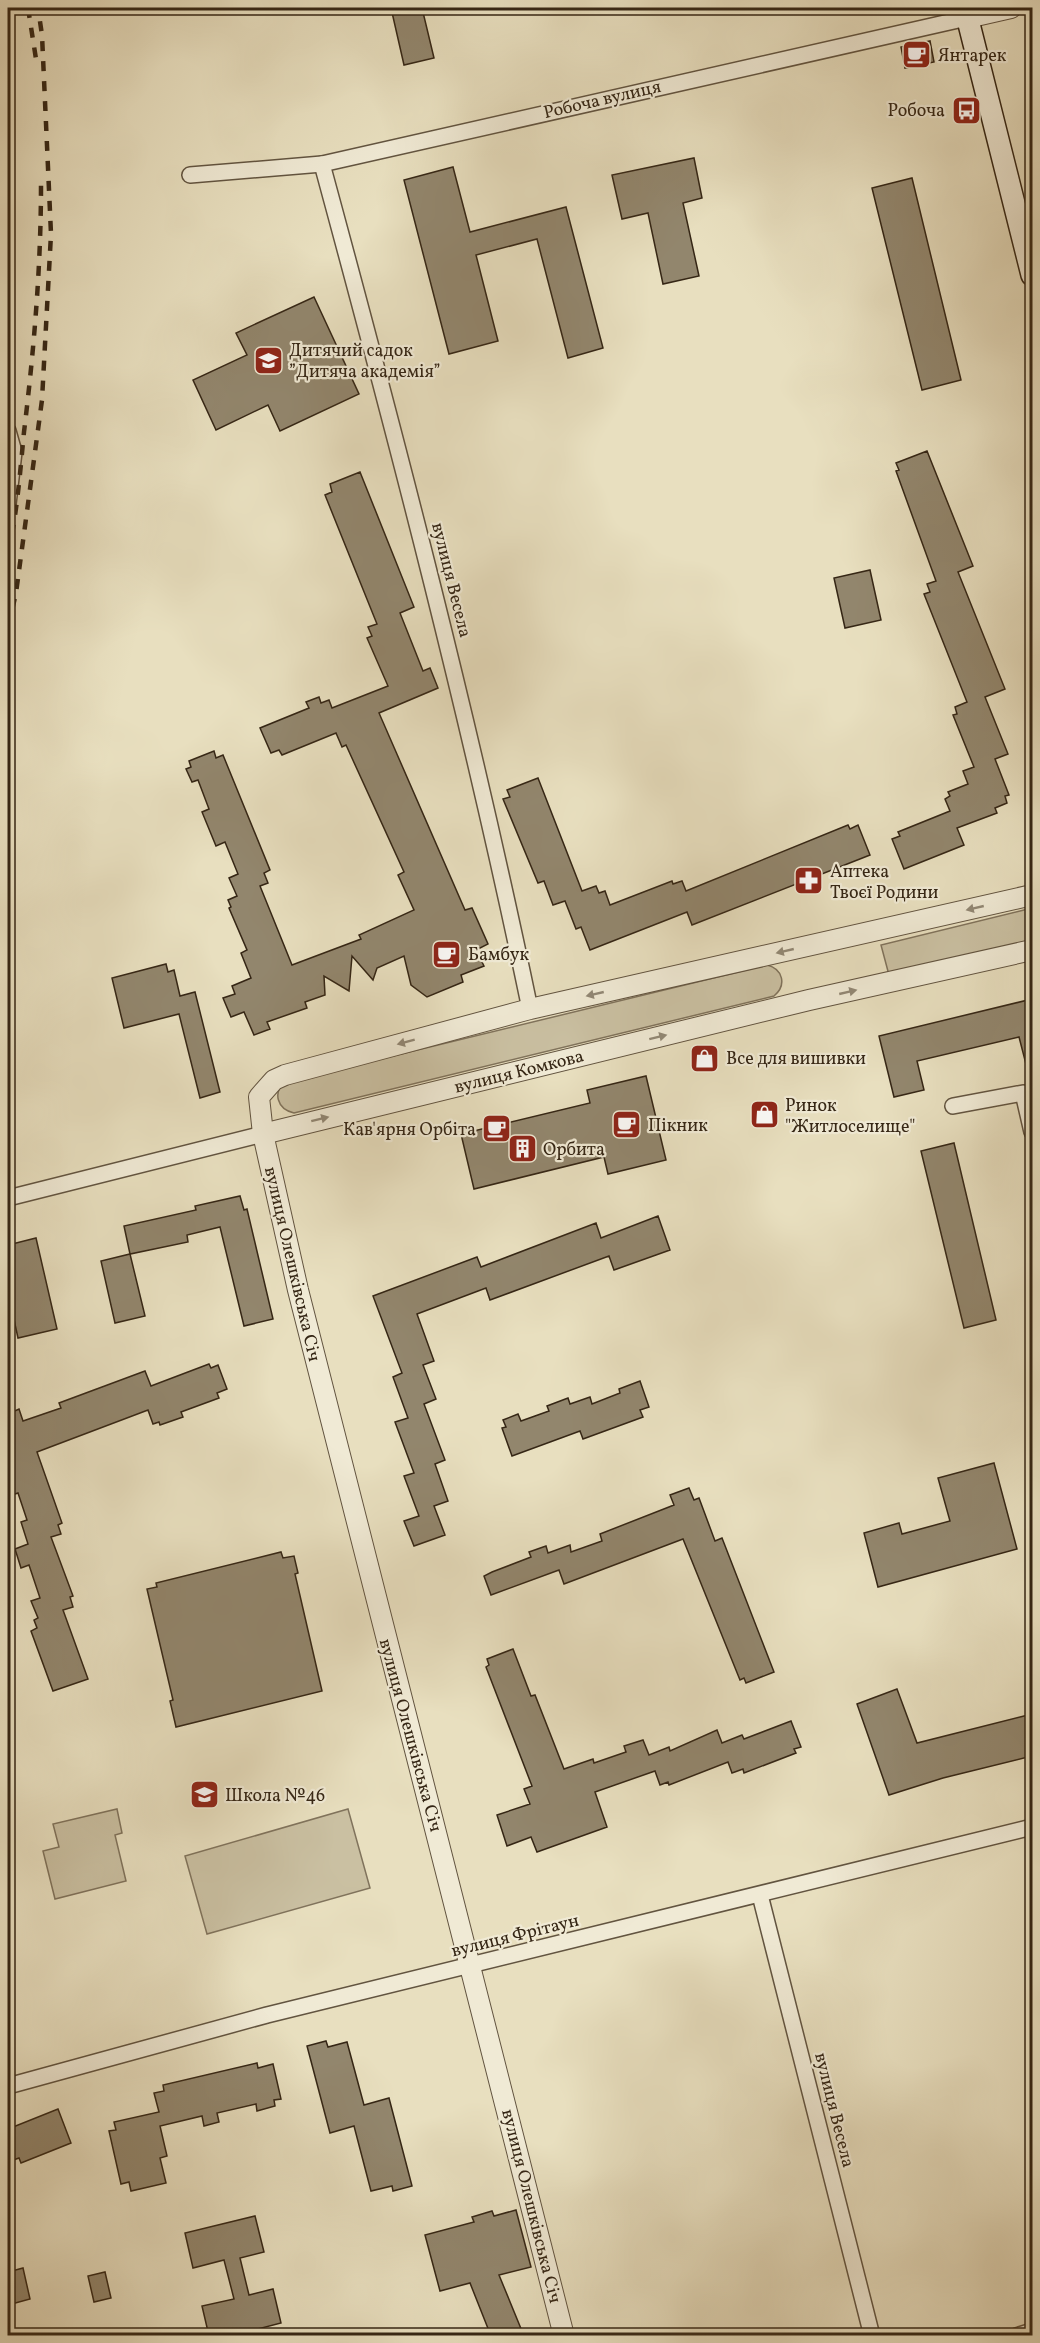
<svg xmlns="http://www.w3.org/2000/svg" width="1040" height="2343" font-family="Vollkorn,serif">
<style>
.green{fill:#cac0a2;stroke:#80735c;stroke-width:1.5}
.building{fill:#92866d;stroke:#352615;stroke-width:1.5}
.lines{fill:none;stroke-linecap:round;stroke-linejoin:round}
.minor-casing{stroke:#625440;stroke-width:18}
.tertiary-casing{stroke:#625440;stroke-width:22}
.secondary-casing{stroke:#352615;stroke-width:24}
.minor{stroke:#f0ead5;stroke-width:15}
.tertiary{stroke:#f0ead5;stroke-width:20}
.secondary{stroke:#f0ead5;stroke-width:21}
.rail{stroke:#352615;stroke-width:4.5;stroke-dasharray:10 10;stroke-linecap:butt}
.oneway{fill:#928875}
.labels{text-anchor:middle;stroke-width:4.5;stroke-linejoin:round;paint-order:stroke}
.poi-label{font-size:18px;fill:#352615;stroke:#f0ead5;text-anchor:start}
.street-label{font-size:18px;fill:#352615;stroke:#f0ead5}
</style>
<rect width="100%" height="100%" fill="#e8dfbf"/>
<filter id="stains"><feTurbulence type="fractalNoise" baseFrequency=".00333" numOctaves="4"/><feColorMatrix values="0 0 0 0 .2 0 0 0 0 .09 0 0 0 0 .02 0 0 0 .5 -.17"/></filter>
<radialGradient id="worn" r=".72"><stop offset=".6" stop-color="#630" stop-opacity="0"/><stop offset="1" stop-color="#630" stop-opacity=".3"/></radialGradient>
<g class="green">
<polygon points="1032,908 1032,940 889,975 881,945"/>
<path d="M 767,965 C 783,969 787,985 774,996 L 294,1113 C 277,1109 272,1092 286,1082 Z"/>
<polygon points="117,1809 122,1833 115,1835 126,1881 55,1899 43,1851 59,1847 53,1824"/>
<polygon points="348,1809 370,1888 207,1934 185,1856"/>
</g>
<g class="building">
<polygon points="391,8 422,8 434,58 404,65"/>
<polygon points="930,41 934,62 905,68 901,47"/>
<polygon points="694,158 702,198 683,203 699,276 663,284 648,213 622,219 612,175"/>
<polygon points="453,167 470,232 566,207 603,348 568,358 537,239 476,255 498,341 449,354 404,180"/>
<polygon points="912,178 961,380 922,390 872,188"/>
<polygon points="314,297 359,394 280,431 268,405 216,430 193,380 247,355 236,333"/>
<polygon points="927,451 973,566 958,572 1005,689 985,697 1008,754 995,759 1009,795 1005,796 1007,803 995,808 997,813 957,828 964,845 904,869 892,839 900,836 898,832 950,811 945,799 950,796 948,792 968,784 963,771 974,767 953,715 957,714 955,707 967,702 924,594 930,592 927,584 936,581 896,471 899,470 896,463"/>
<polygon points="360,472 414,607 400,613 423,671 430,668 438,688 379,713 465,910 472,908 488,944 476,950 484,966 461,975 463,982 427,997 411,985 404,956 377,968 373,980 352,956 349,991 324,976 325,995 305,1002 307,1008 267,1022 270,1029 254,1035 244,1012 231,1017 223,998 235,994 232,986 251,978 241,953 247,950 229,908 231,907 228,900 237,896 229,878 238,874 225,842 216,846 202,812 209,809 198,780 192,782 186,769 191,767 189,761 214,751 216,758 223,755 270,870 264,873 268,883 260,886 292,965 361,939 359,935 414,910 398,875 404,872 346,745 342,747 336,733 282,755 279,750 271,753 260,728 309,708 306,702 319,697 321,703 329,700 332,708 388,686 367,638 372,636 368,627 377,624 325,495 332,492 330,484"/>
<polygon points="870,570 881,620 845,628 834,578"/>
<polygon points="538,778 582,891 596,886 599,893 605,891 610,905 672,881 673,884 682,881 686,891 848,825 850,829 858,825 870,855 692,925 687,912 590,950 581,927 576,929 565,901 553,905 544,881 538,883 503,799 510,797 507,790"/>
<polygon points="166,964 168,972 174,970 180,996 195,992 220,1092 200,1098 179,1014 124,1028 112,978"/>
<polygon points="1032,999 1032,1068 1027,1068 1019,1037 917,1061 924,1090 894,1097 879,1036"/>
<polygon points="646,1076 666,1160 608,1174 604,1157 474,1189 461,1134 590,1103 587,1090"/>
<polygon points="954,1143 996,1320 964,1328 921,1151"/>
<polygon points="240,1196 244,1210 247,1209 273,1319 244,1326 220,1227 187,1235 188,1242 130,1254 124,1226 196,1210 195,1206"/>
<polygon points="658,1216 670,1250 614,1270 609,1256 490,1300 486,1288 417,1314 434,1361 423,1365 436,1399 424,1404 445,1460 435,1464 448,1501 434,1506 445,1535 414,1546 404,1521 419,1516 404,1476 414,1473 395,1422 408,1418 393,1377 402,1373 373,1296 477,1257 481,1267 596,1223 601,1238"/>
<polygon points="36,1238 57,1329 18,1338 8,1292 8,1245"/>
<polygon points="130,1254 145,1316 115,1323 101,1261"/>
<polygon points="209,1364 211,1368 218,1365 227,1389 217,1393 219,1398 181,1412 183,1417 160,1425 159,1422 153,1424 148,1410 37,1452 62,1523 58,1525 61,1534 51,1537 73,1596 70,1597 73,1607 63,1610 88,1679 53,1691 31,1631 37,1628 34,1620 38,1618 31,1601 40,1598 29,1565 21,1568 15,1549 28,1544 21,1522 27,1520 18,1493 12,1495 8,1484 8,1414 19,1409 23,1421 61,1408 59,1403 145,1371 151,1386"/>
<polygon points="640,1381 649,1407 640,1410 643,1417 583,1439 580,1431 512,1456 502,1428 506,1427 503,1420 518,1414 521,1421 549,1411 547,1406 568,1398 570,1404 590,1397 592,1404 620,1393 619,1389"/>
<polygon points="994,1463 1017,1549 878,1587 864,1533 899,1523 902,1534 950,1521 938,1478"/>
<polygon points="689,1488 694,1500 699,1498 715,1541 722,1538 774,1672 746,1683 744,1678 740,1680 683,1539 564,1584 559,1570 491,1595 484,1576 492,1572 531,1557 529,1552 546,1546 548,1553 570,1545 571,1552 602,1541 600,1534 674,1505 670,1495"/>
<polygon points="281,1552 283,1558 294,1556 298,1573 295,1574 322,1691 176,1727 170,1701 173,1700 147,1589 157,1587 156,1583"/>
<polygon points="513,1649 531,1696 535,1695 564,1769 593,1759 594,1763 626,1752 624,1746 643,1740 649,1755 669,1747 670,1751 717,1730 722,1743 742,1735 744,1739 791,1721 801,1747 794,1749 796,1753 744,1773 743,1769 732,1773 728,1762 669,1785 668,1782 660,1785 655,1771 595,1792 607,1827 537,1852 531,1837 507,1846 497,1815 530,1804 524,1789 532,1786 486,1667 489,1665 487,1659"/>
<polygon points="897,1689 917,1743 1032,1714 1032,1756 943,1778 889,1795 857,1704"/>
<polygon points="326,2041 328,2047 347,2042 364,2105 389,2098 412,2186 393,2191 392,2186 371,2191 354,2126 330,2133 307,2046"/>
<polygon points="257,2063 258,2068 273,2064 281,2099 274,2100 275,2106 257,2111 256,2104 217,2113 219,2122 204,2126 202,2116 160,2126 167,2156 160,2158 166,2183 131,2191 129,2182 121,2184 109,2131 116,2130 114,2122 159,2112 154,2093 164,2091 163,2085"/>
<polygon points="58,2109 71,2143 21,2163 19,2158 8,2162 8,2129"/>
<polygon points="516,2210 531,2267 499,2275 524,2336 491,2336 470,2283 440,2291 425,2235 474,2222 472,2217 492,2211 494,2216"/>
<polygon points="255,2216 264,2252 240,2258 249,2295 273,2289 281,2323 231,2336 209,2336 202,2306 234,2299 224,2260 193,2268 185,2233"/>
<polygon points="23,2268 30,2299 8,2305 8,2272"/>
<polygon points="105,2272 111,2298 94,2302 88,2276"/>
</g>
<g class="lines">
<defs>
<g id="minor">
<path d="M 322,164 C 398,444 471,725 530,1009"/>
<polyline points="190,175 322,164 967,18"/>
<polyline points="8,431 14,452 8,504"/>
<polyline points="953,1106 1023,1093 1032,1132"/>
<polyline points="8,1198 263,1134"/>
<polyline points="760,1895 872,2336"/>
<polyline points="8,2086 267,2015 1032,1827"/>
<polyline points="1016,2336 1032,2331"/>
</g>
<g id="tertiary">
<polyline points="967,18 1011,8"/>
<polyline points="263,1134 809,1000 1032,950"/>
<polyline points="564,2336 298,1290 263,1134 259,1097 274,1080 285,1075 530,1009 1032,895"/>
</g>
<polyline id="secondary" points="965,8 1032,275"/>
</defs>
<use href="#minor" class="minor-casing"/>
<use href="#tertiary" class="tertiary-casing"/>
<use href="#secondary" class="secondary-casing"/>
<use href="#minor" class="minor"/>
<use href="#tertiary" class="tertiary"/>
<use href="#secondary" class="secondary"/>
<g class="rail">
<polyline points="28,8 36,59"/>
<path d="M 8,554 C 17,514 20,473 24,432 C 34,349 41,267 41,184"/>
<polyline points="8,628 16,593 42,400 51,234 42,35 38,8"/>
</g>
</g>
<defs><path id="oneway-solid" d="M-6-.8H1V-3.2L6.5 0L1 3.2V.8H-6Z" transform="scale(1.5)"/></defs>
<g class="oneway">
<use href="#oneway-solid" transform="translate(975 908) rotate(167)"/>
<use href="#oneway-solid" transform="translate(785 951) rotate(167)"/>
<use href="#oneway-solid" transform="translate(848 992) rotate(-13)"/>
<use href="#oneway-solid" transform="translate(595 994) rotate(167)"/>
<use href="#oneway-solid" transform="translate(658 1037) rotate(-14)"/>
<use href="#oneway-solid" transform="translate(406 1042) rotate(165)"/>
<use href="#oneway-solid" transform="translate(320 1119) rotate(-14)"/>
</g>
<defs>
<symbol id="cafe-square" viewBox="-11 -11 22 22"><rect x="-9" y="-9" width="18" height="18" rx="4" fill="#8f2418" stroke="#f0ead5"/><path d="M-5.5-4.5H6V0H3Q3 3.5 0 3.5H-2.5Q-5.5 3.5-5.5 0ZM3-3.2v2h1.7v-2ZM-6 4.5H4V6H-6Z" fill="#fff"/></symbol>
<symbol id="bus-square" viewBox="-11 -11 22 22"><rect x="-9" y="-9" width="18" height="18" rx="4" fill="#8f2418" stroke="#f0ead5"/><path d="M-5-6H5V4H4V6H2V4H-2V6H-4V4H-5ZM-3.5-4V0h7V-4ZM-3.5 1.2v1.5H-2V1.2ZM2 1.2v1.5H3.5V1.2Z" fill="#fff"/></symbol>
<symbol id="school-square" viewBox="-11 -11 22 22"><rect x="-9" y="-9" width="18" height="18" rx="4" fill="#8f2418" stroke="#f0ead5"/><path d="M0-5L7-2L0 1L-7-2ZM-4 1L0 2.5L4 1V4Q0 6-4 4Z" fill="#fff"/></symbol>
<symbol id="pharmacy-square" viewBox="-11 -11 22 22"><rect x="-9" y="-9" width="18" height="18" rx="4" fill="#8f2418" stroke="#f0ead5"/><path d="M-2-6h4v4h4v4h-4v4h-4v-4h-4v-4h4Z" fill="#fff"/></symbol>
<symbol id="shop-square" viewBox="-11 -11 22 22"><rect x="-9" y="-9" width="18" height="18" rx="4" fill="#8f2418" stroke="#f0ead5"/><path d="M-5-2.5h2.3a2.7 3.5 0 0 1 5.4 0H5L5.5 6h-11ZM-1.5-2.5h3a1.5 2.3 0 0 0-3 0Z" fill="#fff"/></symbol>
<symbol id="building-square" viewBox="-11 -11 22 22"><rect x="-9" y="-9" width="18" height="18" rx="4" fill="#8f2418" stroke="#f0ead5"/><path d="M-4-6H4V6H1V3H-1V6H-4ZM-2.5-4.3h1.7v1.8h-1.7ZM.8-4.3h1.7v1.8H.8ZM-2.5-1h1.7V.8h-1.7ZM.8-1h1.7V.8H.8Z" fill="#fff"/></symbol>
</defs>
<g fill-rule="evenodd">
<use href="#cafe-square" x="900" y="38" width="33" height="33"/>
<use href="#bus-square" x="950" y="94" width="33" height="33"/>
<use href="#school-square" x="252" y="344" width="33" height="33"/>
<use href="#pharmacy-square" x="792" y="864" width="33" height="33"/>
<use href="#cafe-square" x="430" y="938" width="33" height="33"/>
<use href="#shop-square" x="688" y="1042" width="33" height="33"/>
<use href="#shop-square" x="748" y="1098" width="33" height="33"/>
<use href="#cafe-square" x="610" y="1108" width="33" height="33"/>
<use href="#cafe-square" x="480" y="1112" width="33" height="33"/>
<use href="#building-square" x="506" y="1132" width="33" height="33"/>
<use href="#school-square" x="188" y="1778" width="33" height="33"/>
</g>
<g class="labels">
<g class="poi-label">
<text x="938" y="61">Янтарек</text>
<text x="945" y="116" text-anchor="end">Робоча</text>
<text x="289" y="356">Дитячий садок<tspan x="289" dy="21">”Дитяча академія”</tspan></text>
<text x="830" y="877">Аптека<tspan x="830" dy="21">Твоєї Родини</tspan></text>
<text x="468" y="960">Бамбук</text>
<text x="726" y="1064">Все для вишивки</text>
<text x="785" y="1111">Ринок<tspan x="785" dy="21">"Житлоселище"</tspan></text>
<text x="648" y="1131">Пікник</text>
<text x="476" y="1135" text-anchor="end">Кав'ярня Орбіта</text>
<text x="543" y="1155">Орбита</text>
<text x="225" y="1801">Школа №46</text>
</g>
<g class="street-label">
<text transform="translate(602 99) rotate(-13)" y="6">Робоча вулиця</text>
<text transform="translate(452 580) rotate(76)" y="6">вулиця Весела</text>
<text transform="translate(519 1071) rotate(-14)" y="6">вулиця Комкова</text>
<text transform="translate(293 1264) rotate(77)" y="6">вулиця Олешківська Січ</text>
<text transform="translate(411 1735) rotate(75)" y="6">вулиця Олешківська Січ</text>
<text transform="translate(515 1935) rotate(-14)" y="6">вулиця Фрітаун</text>
<text transform="translate(835 2110) rotate(76)" y="6">вулиця Весела</text>
<text transform="translate(532 2206) rotate(76)" y="6">вулиця Олешківська Січ</text>
</g>
</g>
<rect width="1040" height="2343" fill="none" stroke="#e8dfbf" stroke-width="30"/>
<rect x="9" y="9" width="1022" height="2325" fill="none" stroke="#352615" stroke-width="3"/>
<rect x="15" y="15" width="1010" height="2313" fill="none" stroke="#352615" stroke-width="1.5"/>
<rect width="100%" height="100%" filter="url(#stains)"/>
<rect width="100%" height="100%" fill="url(#worn)"/>
</svg>
